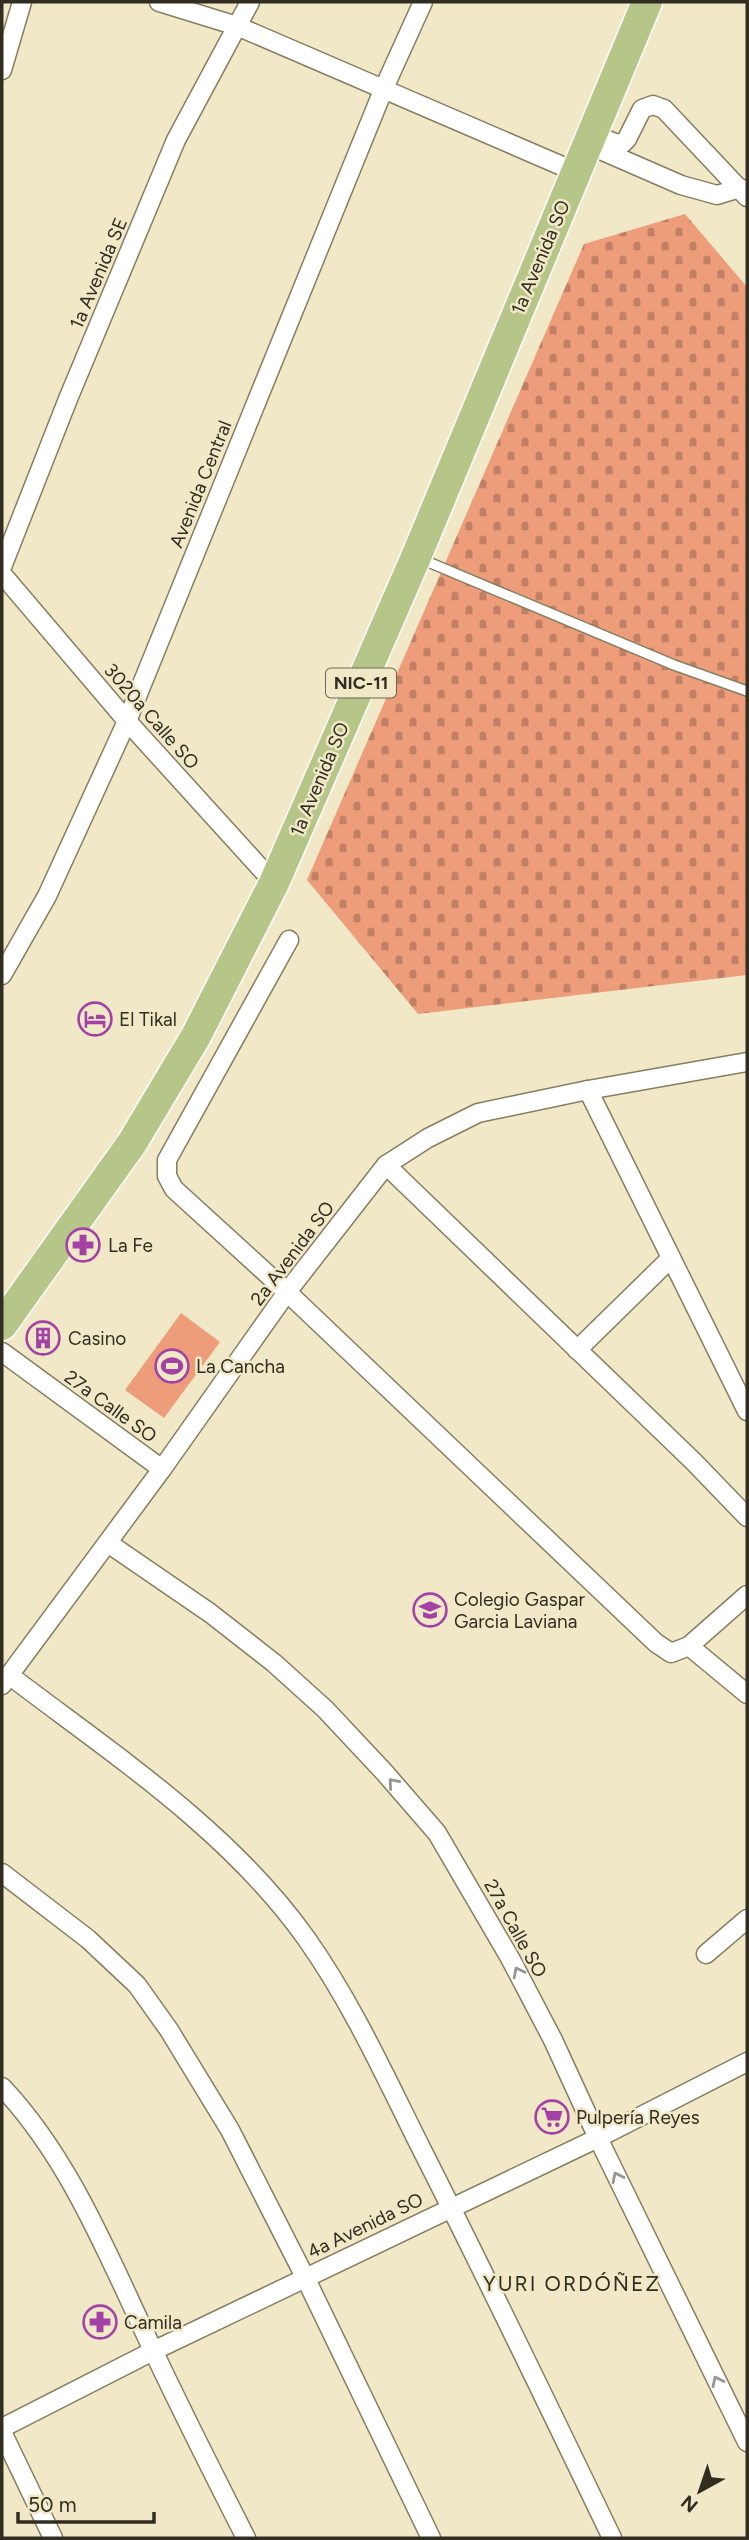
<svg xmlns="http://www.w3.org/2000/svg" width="749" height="2540" font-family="Figtree,sans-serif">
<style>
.cemetery{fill:url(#cemetery-stones)}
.green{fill:#ee9d7b}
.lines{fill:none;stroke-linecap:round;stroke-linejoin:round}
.service-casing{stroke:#867e60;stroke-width:12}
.minor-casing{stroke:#867e60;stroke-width:21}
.trunk-casing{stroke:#fff;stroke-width:33}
.service{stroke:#fff;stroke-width:9}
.minor{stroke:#fff;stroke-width:18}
.trunk{stroke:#b6c688;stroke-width:30}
.oneway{stroke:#989690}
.labels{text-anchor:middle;stroke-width:5;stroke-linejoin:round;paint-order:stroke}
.shield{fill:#f0e8c7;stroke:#6a6653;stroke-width:2}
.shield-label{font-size:18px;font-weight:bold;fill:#312e21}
.street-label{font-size:19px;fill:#312e21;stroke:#f0e8c7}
.poi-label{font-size:19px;fill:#312e21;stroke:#f0e8c7;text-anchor:start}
.neighbourhood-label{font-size:21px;letter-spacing:2px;fill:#312e21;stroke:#f0e8c7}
</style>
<defs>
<pattern id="cemetery-stones" width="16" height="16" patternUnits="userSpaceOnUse" patternTransform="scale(1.75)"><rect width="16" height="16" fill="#ee9d7b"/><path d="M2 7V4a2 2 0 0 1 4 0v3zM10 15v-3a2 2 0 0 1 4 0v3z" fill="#c18064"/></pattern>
</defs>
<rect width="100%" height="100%" fill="#f0e8c7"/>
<polygon class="cemetery" points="685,214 747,287 747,975 418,1014 307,880 584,244"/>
<polygon class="green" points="181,1313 220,1342 164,1418 125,1390"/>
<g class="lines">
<defs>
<polyline id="service" points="421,559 674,665 747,691"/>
<g id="minor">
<polyline points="159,2 237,26 576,172"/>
<polyline points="2,70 22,2"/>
<polyline points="593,134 615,143 622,144 627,139 642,109 653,105 664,109 747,197"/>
<polyline points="596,148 681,185 717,195 740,188"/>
<polyline points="2,567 68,399 176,140 250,2"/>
<polyline points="2,574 127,721 274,883"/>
<polyline points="289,940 167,1160 167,1176 174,1189 287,1292 656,1643 671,1653 689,1646 747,1595"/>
<polyline points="2,975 47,896 127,721 384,88 423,2"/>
<polyline points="588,1090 747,1411"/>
<polyline points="386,1165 694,1462 747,1517"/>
<polyline points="577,1350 671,1258"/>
<polyline points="2,1352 162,1469"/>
<polyline points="108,1543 210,1613 274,1663 325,1709 385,1773 437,1833 510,1958 553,2040 598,2138 747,2442"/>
<polyline points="689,1646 747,1694"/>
<path d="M 9,1675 C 114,1755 229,1830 306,1938 C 352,2003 385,2076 420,2146 C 486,2276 549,2407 612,2538"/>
<polyline points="2,1685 162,1469 287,1292 386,1165 428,1138 478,1113 588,1090 747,1062"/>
<polyline points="2,1873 88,1939 137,1985 169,2030 230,2130 305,2277 431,2538"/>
<polyline points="706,1954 747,1919"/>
<path d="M 2,2087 C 71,2160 109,2258 152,2348 C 182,2412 214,2475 246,2538"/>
<polyline points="2,2428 153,2351 598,2138 747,2062"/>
<polyline points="2,2432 53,2538"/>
</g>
<polyline id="trunk" points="2,1325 132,1143 196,1036 274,883 416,557 647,2"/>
</defs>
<use href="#service" class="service-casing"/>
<use href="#minor" class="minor-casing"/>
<use href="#trunk" class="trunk-casing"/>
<use href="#service" class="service"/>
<use href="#minor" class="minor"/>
<use href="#trunk" class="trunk"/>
</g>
<defs><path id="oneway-chevron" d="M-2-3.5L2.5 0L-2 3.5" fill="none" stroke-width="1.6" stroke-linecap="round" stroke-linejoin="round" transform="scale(1.75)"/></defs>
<g class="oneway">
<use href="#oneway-chevron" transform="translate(393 1783) rotate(-131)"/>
<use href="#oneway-chevron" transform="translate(518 1972) rotate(-117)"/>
<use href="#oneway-chevron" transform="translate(617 2177) rotate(-116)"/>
<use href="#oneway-chevron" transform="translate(717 2381) rotate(-116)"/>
</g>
<defs>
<symbol id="hotel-ring" viewBox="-11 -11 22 22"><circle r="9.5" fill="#f0e8c7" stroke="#a341a7" stroke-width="1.5"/><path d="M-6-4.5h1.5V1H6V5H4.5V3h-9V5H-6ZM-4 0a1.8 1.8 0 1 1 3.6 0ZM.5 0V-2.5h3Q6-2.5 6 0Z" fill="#a341a7"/></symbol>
<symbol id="pharmacy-ring" viewBox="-11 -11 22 22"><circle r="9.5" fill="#f0e8c7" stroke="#a341a7" stroke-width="1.5"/><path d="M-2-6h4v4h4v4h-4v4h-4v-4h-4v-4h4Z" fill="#a341a7"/></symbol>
<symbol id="building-ring" viewBox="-11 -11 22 22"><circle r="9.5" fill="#f0e8c7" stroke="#a341a7" stroke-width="1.5"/><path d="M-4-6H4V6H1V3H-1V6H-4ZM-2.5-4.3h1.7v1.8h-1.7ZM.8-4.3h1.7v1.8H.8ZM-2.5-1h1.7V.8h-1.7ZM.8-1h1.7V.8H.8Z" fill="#a341a7"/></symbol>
<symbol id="stadium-ring" viewBox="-11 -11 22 22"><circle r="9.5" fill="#f0e8c7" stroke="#a341a7" stroke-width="1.5"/><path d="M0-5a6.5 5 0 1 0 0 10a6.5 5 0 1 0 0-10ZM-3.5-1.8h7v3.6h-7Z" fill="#a341a7"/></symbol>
<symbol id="university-ring" viewBox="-11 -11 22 22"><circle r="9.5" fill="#f0e8c7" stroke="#a341a7" stroke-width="1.5"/><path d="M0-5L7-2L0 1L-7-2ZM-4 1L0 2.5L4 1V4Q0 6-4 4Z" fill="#a341a7"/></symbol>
<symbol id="supermarket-ring" viewBox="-11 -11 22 22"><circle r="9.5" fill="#f0e8c7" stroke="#a341a7" stroke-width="1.5"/><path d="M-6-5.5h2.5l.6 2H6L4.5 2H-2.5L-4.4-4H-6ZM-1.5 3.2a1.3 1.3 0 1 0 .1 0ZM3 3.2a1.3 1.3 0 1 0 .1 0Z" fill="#a341a7"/></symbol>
</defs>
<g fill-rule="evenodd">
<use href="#hotel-ring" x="76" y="1000" width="38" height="38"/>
<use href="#pharmacy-ring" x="64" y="1226" width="38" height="38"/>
<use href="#building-ring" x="24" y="1319" width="38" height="38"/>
<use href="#stadium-ring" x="153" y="1347" width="38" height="38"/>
<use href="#university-ring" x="411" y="1591" width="38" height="38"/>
<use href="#supermarket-ring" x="533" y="2098" width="38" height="38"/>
<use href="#pharmacy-ring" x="81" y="2303" width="38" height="38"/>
</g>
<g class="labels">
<rect class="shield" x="326" y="668.5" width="70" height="29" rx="5"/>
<g class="shield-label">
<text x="361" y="689">NIC-11</text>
</g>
<g class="street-label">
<text transform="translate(540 257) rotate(-67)" y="7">1a Avenida SO</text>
<text transform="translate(98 273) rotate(-67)" y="7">1a Avenida SE</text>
<text transform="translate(200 484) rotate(-68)" y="7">Avenida Central</text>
<text transform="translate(152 716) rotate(49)" y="7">3020a Calle SO</text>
<text transform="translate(319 779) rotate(-67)" y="7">1a Avenida SO</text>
<text transform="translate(292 1253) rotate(-53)" y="7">2a Avenida SO</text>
<text transform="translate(111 1406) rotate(36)" y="7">27a Calle SO</text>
<text transform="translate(516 1928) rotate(61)" y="7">27a Calle SO</text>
<text transform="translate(365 2225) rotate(-26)" y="7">4a Avenida SO</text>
</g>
<g class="poi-label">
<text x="119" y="1026">El Tikal</text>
<text x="108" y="1252">La Fe</text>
<text x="68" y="1345">Casino</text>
<text x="196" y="1373">La Cancha</text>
<text x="454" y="1606">Colegio Gaspar<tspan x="454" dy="22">Garcia Laviana</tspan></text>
<text x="576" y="2124">Pulpería Reyes</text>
<text x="124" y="2329">Camila</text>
</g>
<g class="neighbourhood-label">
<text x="572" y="2291">YURI ORDÓÑEZ</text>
</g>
</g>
<rect width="749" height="2540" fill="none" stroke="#312e21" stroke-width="7"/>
<g transform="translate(700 2491) rotate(220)" stroke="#f0e8c7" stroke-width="5" paint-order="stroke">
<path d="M0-5L12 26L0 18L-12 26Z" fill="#312e21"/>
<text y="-10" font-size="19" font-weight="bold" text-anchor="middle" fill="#312e21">N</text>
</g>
<path d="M18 2512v10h136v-10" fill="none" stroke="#312e21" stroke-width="3.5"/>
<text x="28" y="2512" font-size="21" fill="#312e21" stroke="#f0e8c7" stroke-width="5" paint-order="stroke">50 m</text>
</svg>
